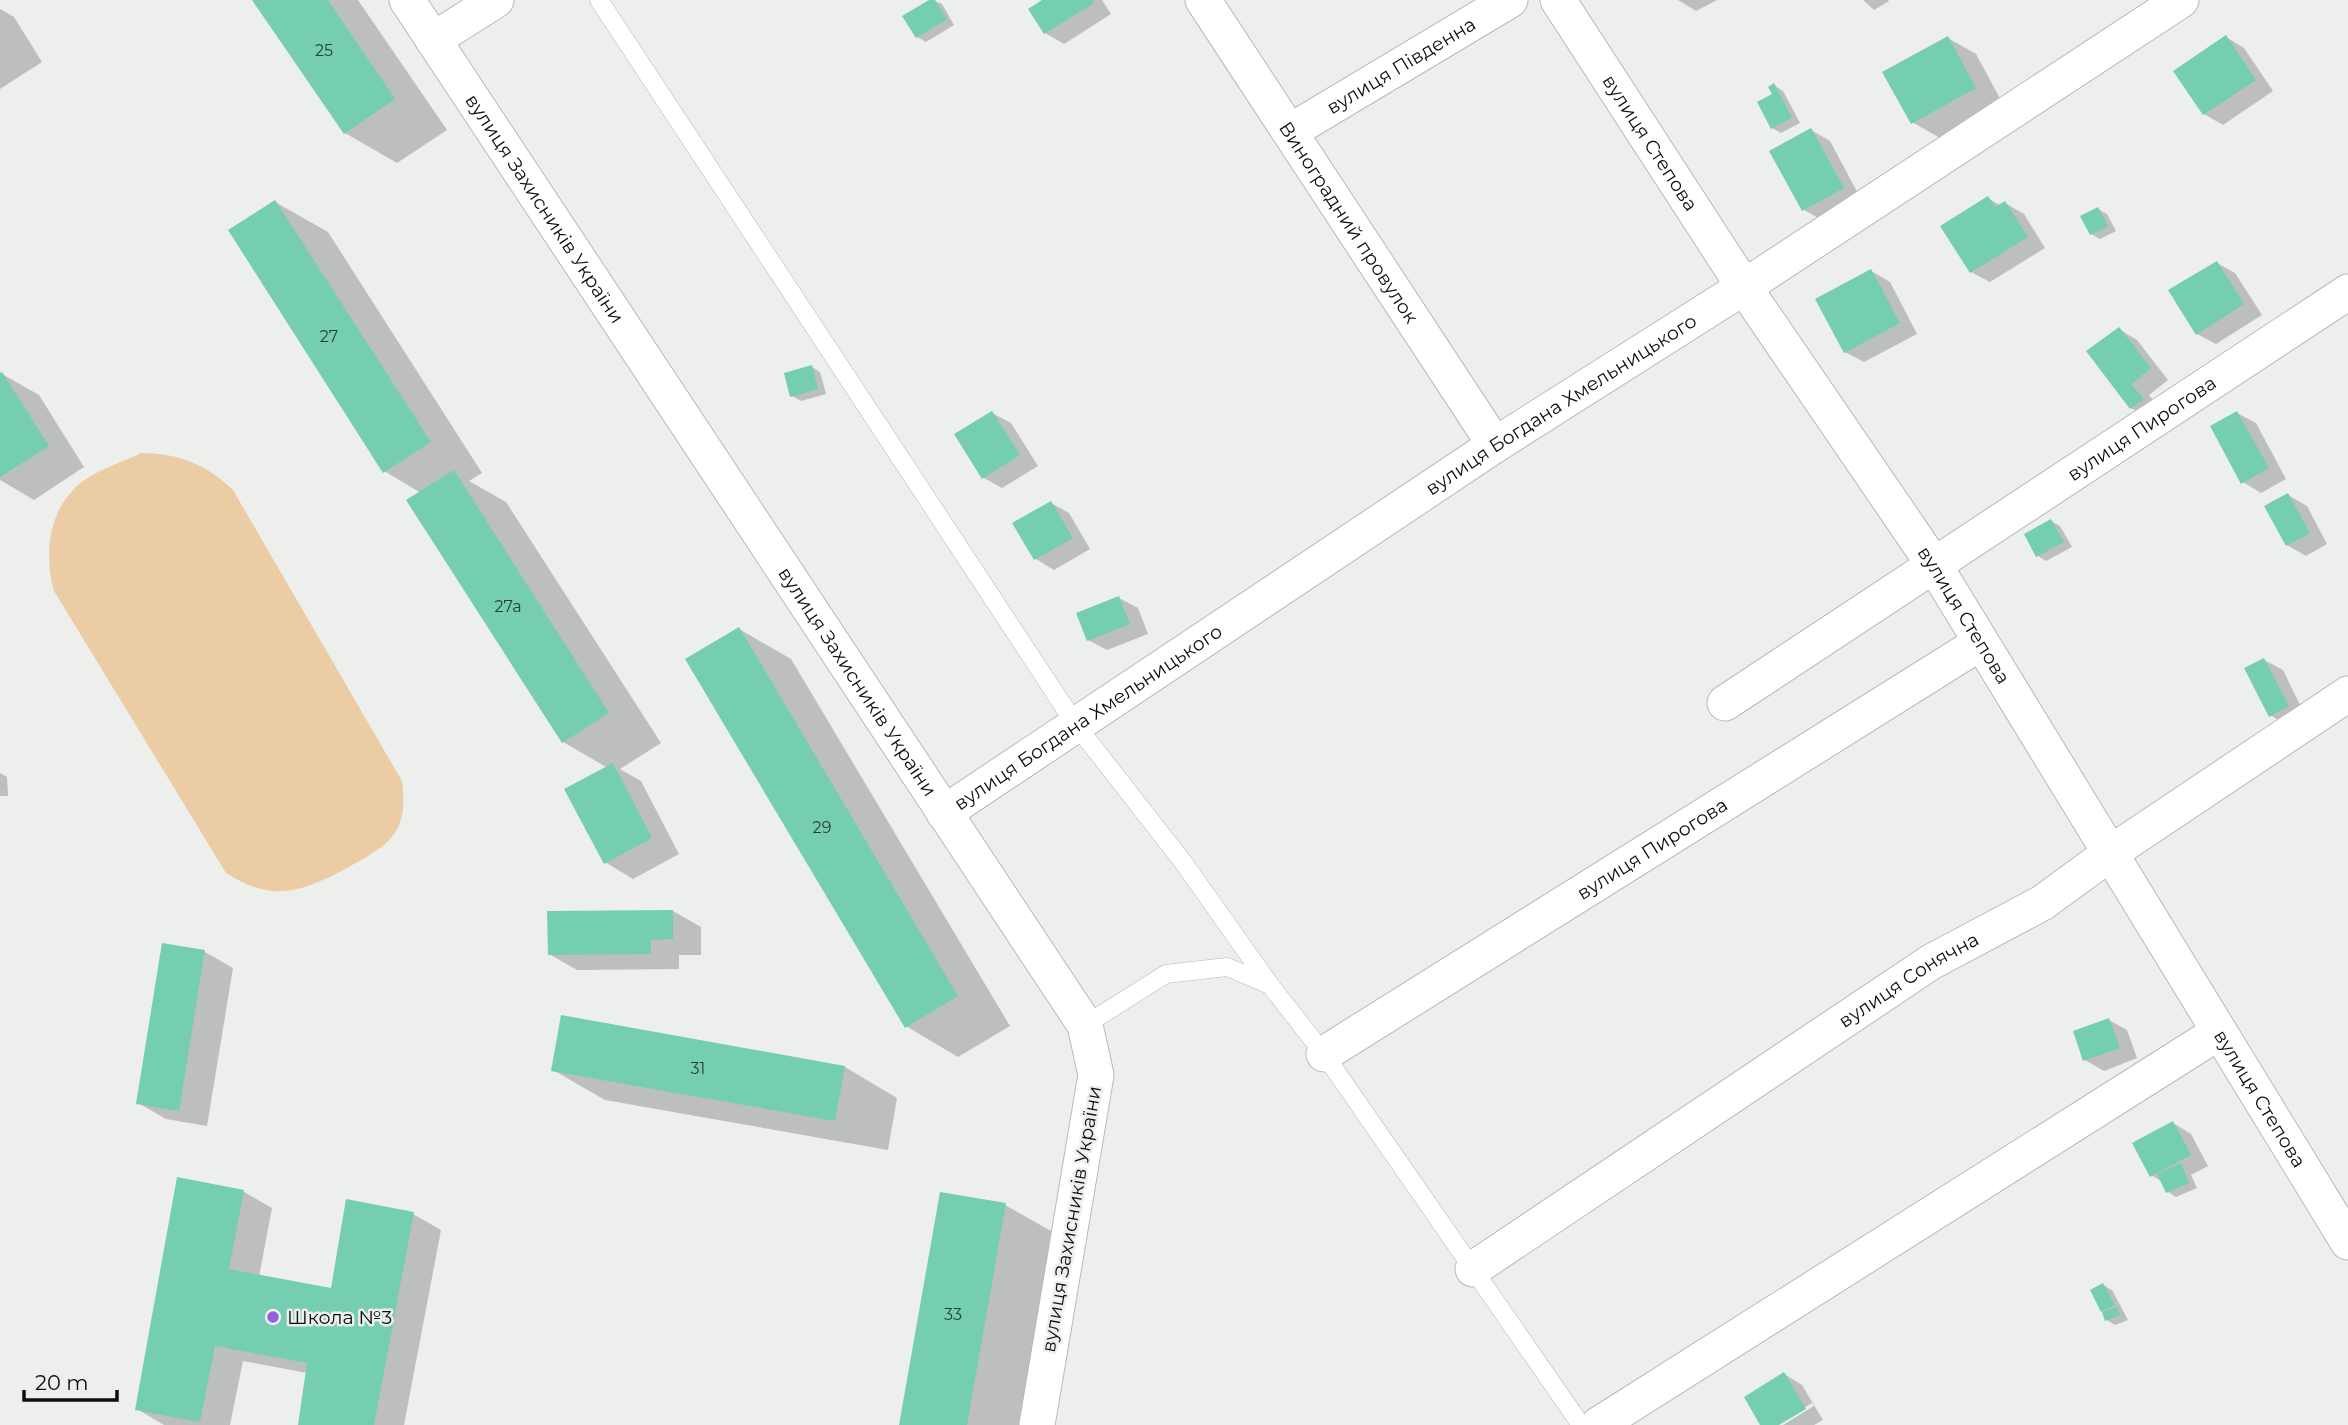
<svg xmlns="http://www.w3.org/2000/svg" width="2348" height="1425" font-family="Montserrat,sans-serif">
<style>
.green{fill:#ebcca5}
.shadow{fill:#0003}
.building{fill:#75ceb1}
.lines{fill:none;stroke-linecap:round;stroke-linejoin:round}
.lane-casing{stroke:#b7bab6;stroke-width:19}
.street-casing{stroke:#b7bab6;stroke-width:37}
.lane{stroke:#fff;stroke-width:18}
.street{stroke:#fff;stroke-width:35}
.poi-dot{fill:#9260d9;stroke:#ecefeb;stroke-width:2.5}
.labels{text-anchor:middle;stroke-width:5;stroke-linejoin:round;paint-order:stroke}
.number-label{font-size:16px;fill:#283f37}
.street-label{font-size:19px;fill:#0e0f0e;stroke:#ecefeb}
.poi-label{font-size:19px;fill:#0e0f0e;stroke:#ecefeb;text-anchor:start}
</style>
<rect width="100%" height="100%" fill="#ecefeb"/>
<path class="green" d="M 141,453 C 178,453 206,464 233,490 L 402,781 C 409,834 389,845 347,868 C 302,892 272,903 226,873 L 54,591 C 44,555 48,512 78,485 C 94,471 121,463 141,453 Z"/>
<g class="shadow">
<polygon points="254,0 358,0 447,130 397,163 345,133"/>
<polygon points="932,0 942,4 954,25 926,42 917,37"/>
<polygon points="1045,0 1102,0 1111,14 1064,44 1045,33"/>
<polygon points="1678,0 1717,0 1696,11"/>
<polygon points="1863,0 1888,0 1889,1 1874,10"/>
<polygon points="0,9 14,17 42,62 0,89"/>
<polygon points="2226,37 2244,48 2273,91 2223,125 2204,114"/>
<polygon points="1948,38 1976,54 2003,104 1940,138 1912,122"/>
<polygon points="1774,85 1783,91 1800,123 1781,133 1772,128"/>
<polygon points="1811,130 1830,141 1861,199 1822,220 1804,210"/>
<polygon points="1988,198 2001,206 2005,203 2024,214 2045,248 1990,282 1971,272"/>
<polygon points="275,202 328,232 482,473 469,481 506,502 661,743 620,769 641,781 679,854 633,879 605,862 608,768 563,742 421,493 384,471"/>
<polygon points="2098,209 2107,214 2116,231 2100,239 2091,234"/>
<polygon points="2217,263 2235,273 2262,315 2216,344 2197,334"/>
<polygon points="1871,271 1890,282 1917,334 1864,362 1845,352"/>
<polygon points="2119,329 2137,340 2168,380 2149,395 2161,410 2150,419 2131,408"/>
<polygon points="812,367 820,372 826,394 801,401 792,396"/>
<polygon points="2,374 39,395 84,467 34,500 0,480"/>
<polygon points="992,413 1011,423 1038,466 1002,488 984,478"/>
<polygon points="2237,413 2256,423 2286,479 2261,493 2243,482"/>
<polygon points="2288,495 2307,506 2327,544 2306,556 2287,545"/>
<polygon points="1051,503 1069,513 1090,549 1054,570 1036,559"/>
<polygon points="2051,521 2060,526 2072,547 2046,561 2038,556"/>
<polygon points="1119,598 1138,608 1148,634 1107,650 1088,640"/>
<polygon points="739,629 791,659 1010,1026 958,1057 906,1026"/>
<polygon points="2264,660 2283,670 2306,717 2289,726 2270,715"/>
<polygon points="0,773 7,777 8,796 0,796"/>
<polygon points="673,911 701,927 701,955 679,955 679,969 577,970 549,954"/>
<polygon points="164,945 205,952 233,968 207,1126 166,1119 138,1103"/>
<polygon points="563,1017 845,1067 897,1098 888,1150 605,1100 553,1070"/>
<polygon points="2109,1020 2127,1030 2137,1058 2104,1071 2085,1060"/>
<polygon points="2173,1123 2191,1134 2208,1166 2191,1175 2197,1188 2176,1197 2168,1192 2163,1182 2151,1175"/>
<polygon points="178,1179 244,1192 272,1208 259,1277 332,1290 413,1214 441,1230 404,1425 300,1425 307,1373 243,1361 230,1425 164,1425 137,1409"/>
<polygon points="1005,1205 1058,1235 1024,1425 901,1425"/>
<polygon points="2103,1285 2112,1290 2128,1320 2115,1325 2107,1320 2102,1310"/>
<polygon points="1784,1374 1802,1385 1823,1420 1814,1425 1783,1425 1814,1406 1812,1403 1776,1425 1762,1425"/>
</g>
<g class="building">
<polygon points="252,0 328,0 395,99 344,134"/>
<polygon points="929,0 935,0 947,19 916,38 902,16"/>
<polygon points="1042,0 1092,0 1094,3 1044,34 1028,9"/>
<polygon points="2226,35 2256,80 2203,115 2173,71"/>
<polygon points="1948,36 1976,88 1911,124 1882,72"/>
<polygon points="1774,83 1792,118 1771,129 1757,102 1772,94 1768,87"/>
<polygon points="1811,128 1844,188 1802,211 1769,151"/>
<polygon points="1988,196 1995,207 2005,201 2028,237 1970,273 1940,226"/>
<polygon points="275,200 431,442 383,473 228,230"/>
<polygon points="2098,207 2108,226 2090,235 2080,216"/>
<polygon points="2217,261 2244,304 2196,335 2168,290"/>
<polygon points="1871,269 1900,323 1844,353 1815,299"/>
<polygon points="2119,327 2151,368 2131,384 2144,399 2130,409 2086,351"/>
<polygon points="812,365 818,389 790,397 784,373"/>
<polygon points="2,372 49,446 0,477 0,373"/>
<polygon points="992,411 1020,455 982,479 954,434"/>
<polygon points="2237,411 2269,468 2241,484 2210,426"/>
<polygon points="454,470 609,713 562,743 406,500"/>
<polygon points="2288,493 2310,533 2286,546 2264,506"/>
<polygon points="1051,501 1073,538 1034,560 1012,523"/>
<polygon points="2051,519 2064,542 2036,557 2024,534"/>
<polygon points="1119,596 1130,624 1087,641 1076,613"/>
<polygon points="739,627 958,996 905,1028 685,659"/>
<polygon points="2264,658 2289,706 2269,717 2244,668"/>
<polygon points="613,763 652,838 604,864 564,789"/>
<polygon points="673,910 673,939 651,940 651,954 548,955 547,911"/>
<polygon points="162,943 205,950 179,1111 136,1104"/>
<polygon points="561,1015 845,1066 835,1121 551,1071"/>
<polygon points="2109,1018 2120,1048 2083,1061 2073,1031"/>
<polygon points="2173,1121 2191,1155 2150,1177 2132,1143"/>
<polygon points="2181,1163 2189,1183 2166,1193 2157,1174"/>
<polygon points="177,1177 244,1190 229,1269 331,1288 346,1199 414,1212 374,1425 298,1425 307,1363 215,1346 200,1422 135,1410"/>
<polygon points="940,1192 1006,1203 967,1425 899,1425"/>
<polygon points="2103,1283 2115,1305 2101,1312 2090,1290"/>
<polygon points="2117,1307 2120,1315 2105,1321 2102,1312"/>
<polygon points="1784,1372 1806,1409 1779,1425 1760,1425 1744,1397"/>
</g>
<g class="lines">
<defs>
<g id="lane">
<polyline points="599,0 1076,725 1183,862 1270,985"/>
<polyline points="1085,1025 1166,974 1227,967 1270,985 1324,1054 1581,1425"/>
</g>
<g id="street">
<path id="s1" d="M 407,0 L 1085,1025 L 1096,1075 L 1037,1425"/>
<path id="s2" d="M 1203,0 L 1495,445"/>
<path id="s3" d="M 1558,0 L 1744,287 L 1934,565 L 2348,1242"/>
<polyline points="433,40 496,0"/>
<path id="s4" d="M 1291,131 L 1510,0"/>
<path id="s5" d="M 1725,703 L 2348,292"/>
<path id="s6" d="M 944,813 L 1495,445 L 1744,287 L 2181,0"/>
<path id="s7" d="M 1324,1054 L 1980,643"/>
<path id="s8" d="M 1473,1269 L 1931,962 L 2042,903 L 2109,854 L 2348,694"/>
<polyline points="1598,1425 2219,1032"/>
</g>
</defs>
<use href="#lane" class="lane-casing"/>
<use href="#street" class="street-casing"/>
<use href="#lane" class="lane"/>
<use href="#street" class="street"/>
</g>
<circle class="poi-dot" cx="273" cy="1317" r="7"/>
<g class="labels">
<g class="number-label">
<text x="324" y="56">25</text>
<text x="329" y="342">27</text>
<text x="508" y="612">27а</text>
<text x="822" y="833">29</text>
<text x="698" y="1074">31</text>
<text x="953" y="1320">33</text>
</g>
<g class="street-label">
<text dy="7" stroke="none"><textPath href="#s4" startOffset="128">вулиця Південна</textPath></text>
<text dy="7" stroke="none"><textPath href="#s3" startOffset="170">вулиця Степова</textPath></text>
<text dy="7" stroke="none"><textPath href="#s1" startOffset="250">вулиця Захисників України</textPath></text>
<text dy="7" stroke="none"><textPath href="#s2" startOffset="266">Виноградний провулок</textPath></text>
<text dy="7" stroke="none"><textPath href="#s6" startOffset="740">вулиця Богдана Хмельницького</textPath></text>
<text dy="7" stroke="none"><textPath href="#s5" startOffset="499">вулиця Пирогова</textPath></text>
<text dy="7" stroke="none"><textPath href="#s3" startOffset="737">вулиця Степова</textPath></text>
<text dy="7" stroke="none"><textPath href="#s1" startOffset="817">вулиця Захисників України</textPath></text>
<text dy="7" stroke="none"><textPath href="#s6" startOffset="173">вулиця Богдана Хмельницького</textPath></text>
<text dy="7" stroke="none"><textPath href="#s7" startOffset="387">вулиця Пирогова</textPath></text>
<text dy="7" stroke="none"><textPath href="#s8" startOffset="523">вулиця Сонячна</textPath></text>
<text dy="7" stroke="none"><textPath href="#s3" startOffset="1304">вулиця Степова</textPath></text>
<text transform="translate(1071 1219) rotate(-80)" y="7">вулиця Захисників України</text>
</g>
<g class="poi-label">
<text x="287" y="1324">Школа №3</text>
</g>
</g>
<path d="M24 1390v10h93v-10" fill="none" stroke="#0e0f0e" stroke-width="3.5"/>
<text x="35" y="1390" font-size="21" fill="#0e0f0e" stroke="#ecefeb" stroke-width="5" paint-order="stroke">20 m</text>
</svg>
